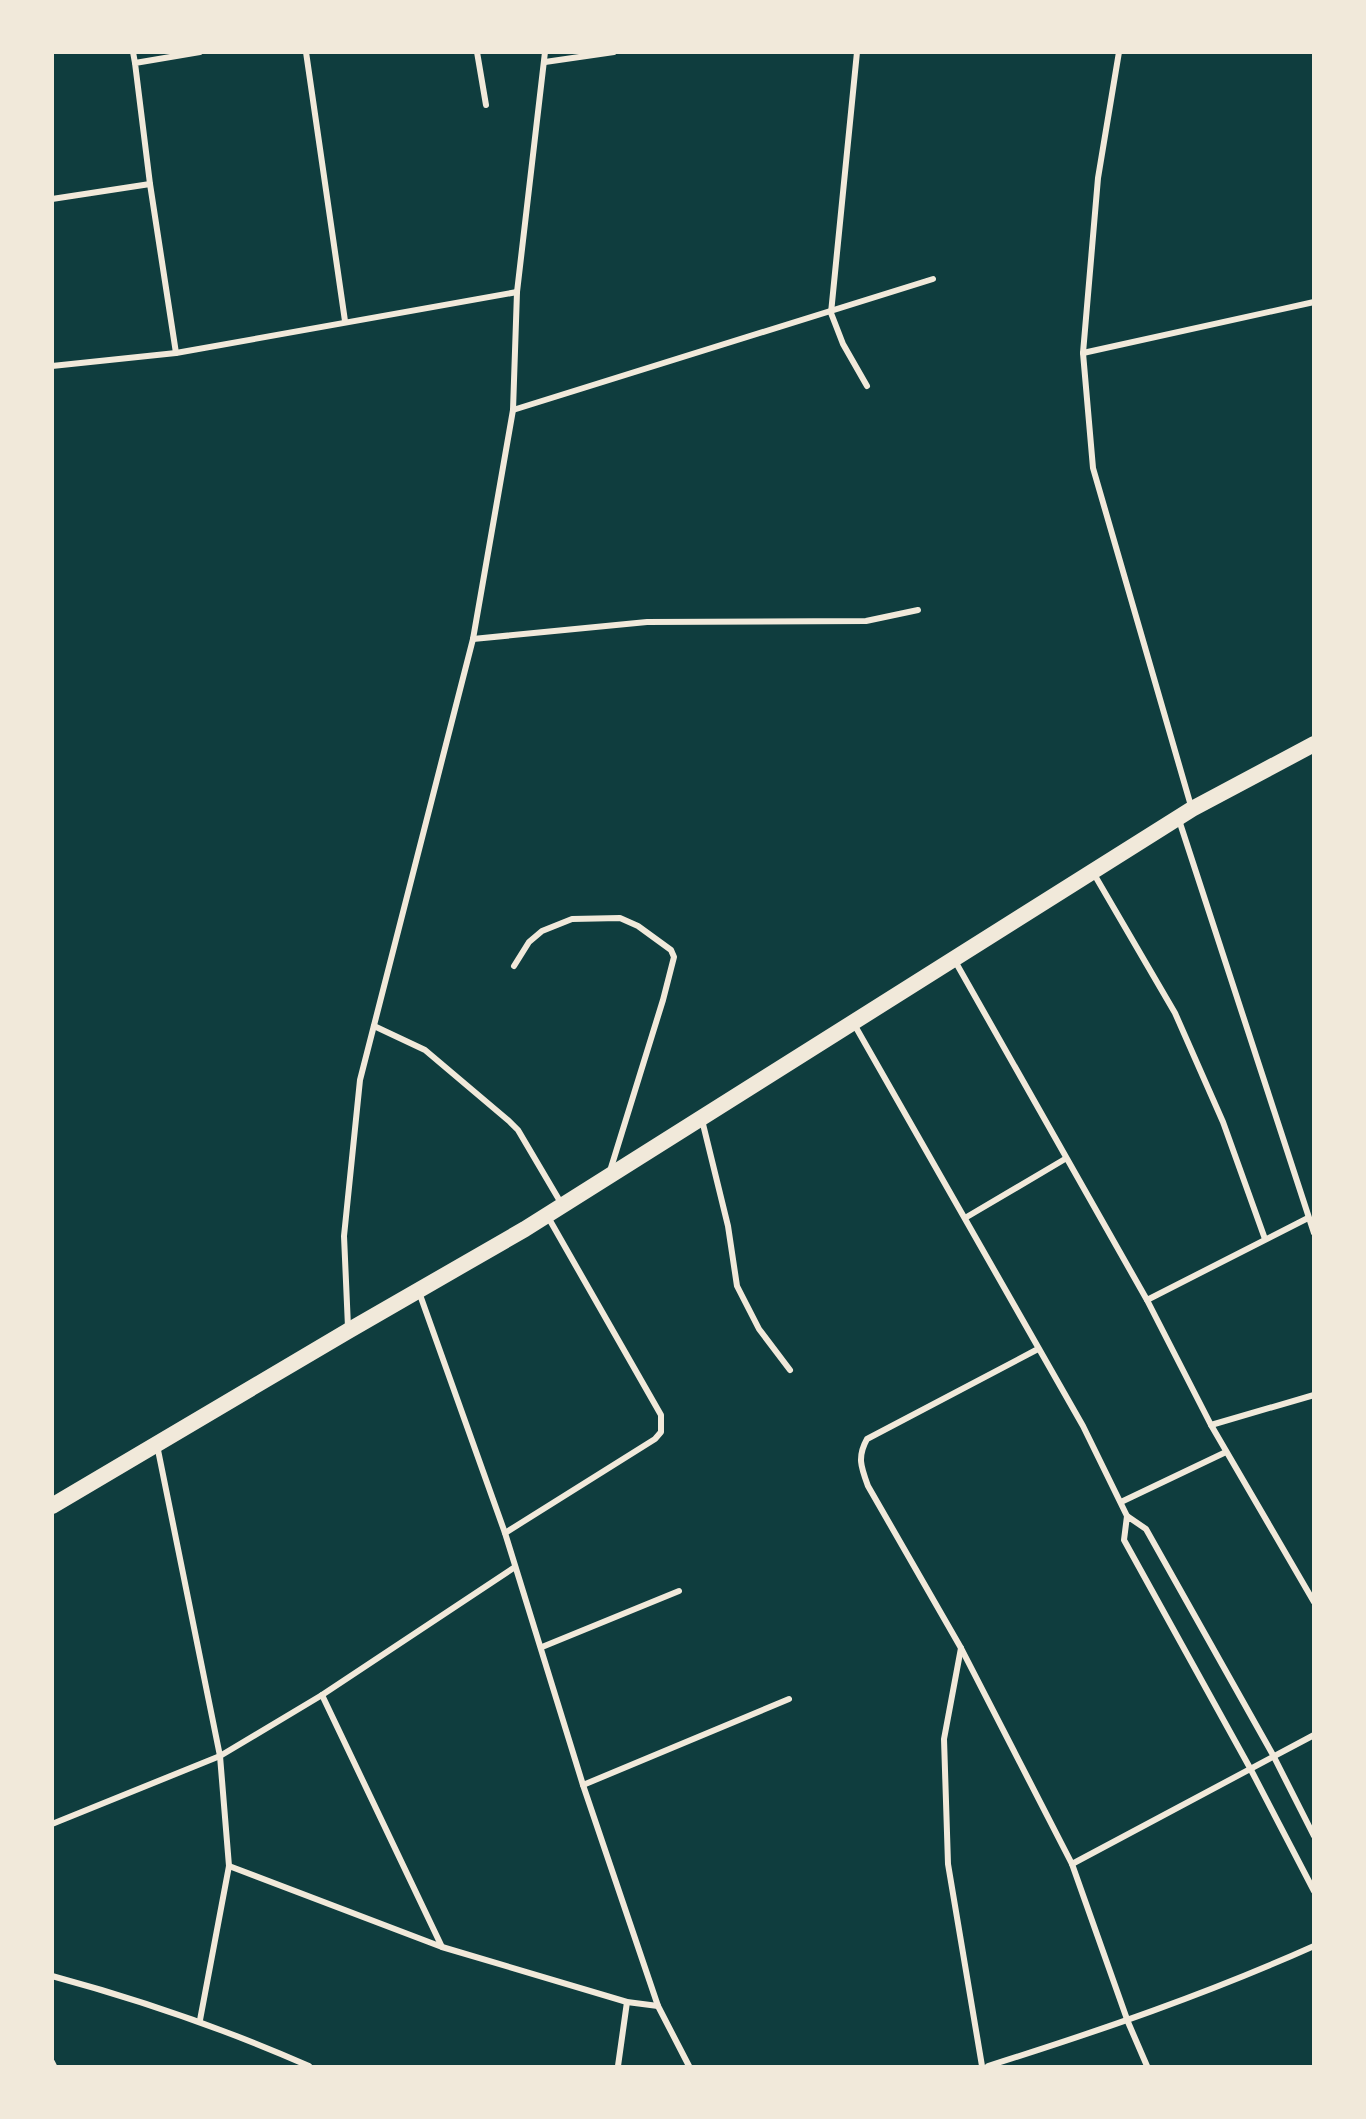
<svg xmlns="http://www.w3.org/2000/svg" width="1366" height="2119" font-family="'Noto Serif',serif">
<style>
.lines{fill:none;stroke-linecap:round;stroke-linejoin:round}
.minor{stroke:#f1e9da;stroke-width:6}
.trunk{stroke:#f1e9da;stroke-width:16}
</style>
<rect width="100%" height="100%" fill="#0f3d3e"/>
<g class="lines">
<g class="minor">
<polyline points="133,52 135,63"/>
<polyline points="306,52 345,321"/>
<polyline points="477,52 486,105"/>
<polyline points="857,52 831,313 843,344 867,386"/>
<polyline points="1119,52 1098,178 1083,353 1093,468 1191,806"/>
<polyline points="545,62 614,52"/>
<polyline points="150,184 135,63 200,52"/>
<polyline points="52,199 150,184 176,353"/>
<polyline points="1083,353 1314,302"/>
<polyline points="52,366 176,353 517,292"/>
<polyline points="513,410 933,279"/>
<polyline points="473,639 647,622 866,621 918,610"/>
<polyline points="1179,820 1314,1233"/>
<polyline points="1094,874 1175,1013 1223,1122 1265,1239"/>
<polyline points="955,961 1147,1300 1211,1425 1314,1602"/>
<polyline points="514,966 529,942 542,931 572,919 620,918 638,926 671,950 674,957 663,1000 610,1171"/>
<polyline points="854,1024 1083,1426 1127,1516"/>
<polyline points="374,1026 425,1050 509,1121 518,1130 561,1203"/>
<polyline points="702,1120 728,1226 737,1286 759,1329 790,1370"/>
<polyline points="965,1218 1065,1159"/>
<polyline points="419,1292 505,1533 583,1785 658,2006 689,2066"/>
<polyline points="1147,1300 1308,1218"/>
<polyline points="348,1327 344,1236 360,1080 473,639 513,410 517,292 545,52"/>
<path d="M 1038,1349 L 867,1439 C 857,1457 861,1467 868,1486 L 961,1648 L 1072,1864 L 1128,2022 L 1147,2066"/>
<polyline points="1211,1425 1314,1395"/>
<polyline points="157,1445 220,1756 229,1866 200,2020"/>
<polyline points="1121,1502 1226,1452"/>
<polyline points="505,1533 655,1439 661,1432 661,1415 548,1217"/>
<polyline points="542,1647 679,1591"/>
<polyline points="961,1648 944,1739 948,1864 982,2066"/>
<polyline points="322,1695 442,1947"/>
<polyline points="583,1785 789,1699"/>
<polyline points="52,1824 220,1756 322,1695 515,1567"/>
<polyline points="1314,1836 1273,1755 1146,1529 1127,1516 1124,1540 1250,1768 1314,1891"/>
<polyline points="1072,1864 1314,1735"/>
<polyline points="229,1866 442,1947 627,2002 658,2006"/>
<path d="M 52,1976 C 141,2000 225,2029 309,2066"/>
<polyline points="52,2062 54,2066"/>
<polyline points="618,2066 627,2002"/>
<path d="M 988,2066 C 1099,2031 1207,1994 1314,1946"/>
</g>
<polyline class="trunk" points="52,1506 348,1331 525,1229 1192,809 1314,744"/>
</g>
<rect width="1366" height="2119" fill="none" stroke="#f1e9da" stroke-width="108"/>
</svg>
